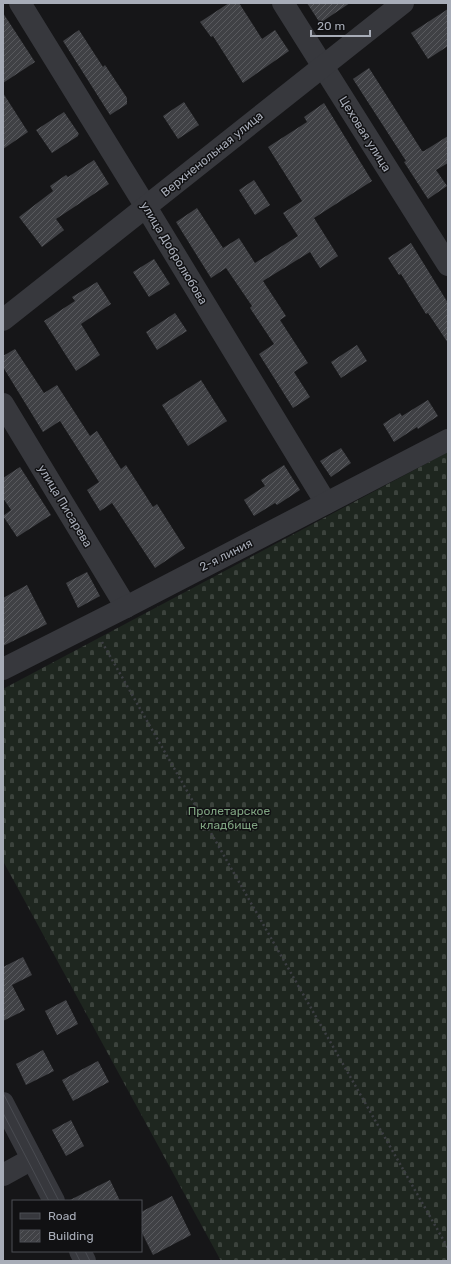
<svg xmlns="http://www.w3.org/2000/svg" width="451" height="1264" font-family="Rubik,sans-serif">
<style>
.cemetery{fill:url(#cemetery-stones)}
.building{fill:url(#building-hatch)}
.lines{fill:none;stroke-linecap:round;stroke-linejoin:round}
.path{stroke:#3d3f44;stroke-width:2.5;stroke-dasharray:2 3;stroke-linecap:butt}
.minor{stroke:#37383d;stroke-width:22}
.tram{stroke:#4a4c52;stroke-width:1}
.labels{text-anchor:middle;stroke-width:3;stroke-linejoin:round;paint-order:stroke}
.street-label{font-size:12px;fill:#a8adb8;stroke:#111113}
.park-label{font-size:12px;fill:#7fa381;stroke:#111113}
</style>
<defs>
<pattern id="cemetery-stones" width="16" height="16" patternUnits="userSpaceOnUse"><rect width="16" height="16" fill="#1e261f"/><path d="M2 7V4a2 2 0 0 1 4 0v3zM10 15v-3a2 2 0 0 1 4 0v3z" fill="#3c433d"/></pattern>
<pattern id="building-hatch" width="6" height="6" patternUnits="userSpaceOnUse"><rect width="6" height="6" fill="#404145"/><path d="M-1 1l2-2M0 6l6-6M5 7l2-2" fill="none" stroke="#595a5e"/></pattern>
</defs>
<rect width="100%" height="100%" fill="#161618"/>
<polygon class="cemetery" points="448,452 448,1261 221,1261 3,861 3,689"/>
<g class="building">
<polygon points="229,3 239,3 262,39 275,30 289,51 243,83 213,36 211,37 200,22"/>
<polygon points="307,3 350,3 320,23"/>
<polygon points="448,9 448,46 428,59 411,33"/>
<polygon points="3,13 35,62 3,83"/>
<polygon points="79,30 103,67 105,65 127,98 127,104 110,115 63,41"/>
<polygon points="369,68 422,151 424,151 448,136 448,163 436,170 447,186 428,199 404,162 406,161 353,79"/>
<polygon points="3,93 28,132 3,149"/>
<polygon points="184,102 199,125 178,139 163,116"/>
<polygon points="324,103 372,181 314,218 338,256 320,268 310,252 263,281 286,316 280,320 308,363 294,372 310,397 293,408 259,354 274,344 250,308 252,306 226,268 211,278 176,222 197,208 223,248 239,238 255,263 298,236 283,213 302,201 268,147 307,122 304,117"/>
<polygon points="64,112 79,134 78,135 78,136 52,153 36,130"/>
<polygon points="94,160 109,184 56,219 64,230 42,247 19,217 53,191 50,186 66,175 68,177"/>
<polygon points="254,180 270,205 255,215 239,190"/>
<polygon points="411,243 448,303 448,343 428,313 426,314 401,274 399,275 388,258"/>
<polygon points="154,259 170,284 149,297 133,272"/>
<polygon points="97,282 111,304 81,324 100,355 76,371 44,321 75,301 72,297"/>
<polygon points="175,313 187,331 157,350 146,332"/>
<polygon points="357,345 367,361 341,378 331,362"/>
<polygon points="15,349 44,393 57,385 90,436 97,431 121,469 126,465 153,507 157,504 185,548 155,568 112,503 100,511 87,490 99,482 60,421 43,432 3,367 3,356"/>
<polygon points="201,380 227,421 188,446 162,405"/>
<polygon points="428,400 438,416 418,429 417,427 394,442 383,424 400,413 402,416"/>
<polygon points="341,448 351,463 331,477 320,461"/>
<polygon points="284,465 300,490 277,505 275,503 254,516 244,500 265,486 261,480"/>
<polygon points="20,467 51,515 17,537 3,516 11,510 3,498 3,478"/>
<polygon points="87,572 100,596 78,608 66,583"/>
<polygon points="27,585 47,624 3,646 3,598"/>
<polygon points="23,957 32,975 12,985 25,1010 3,1021 3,967"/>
<polygon points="66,1000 78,1024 57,1035 45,1011"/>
<polygon points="43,1050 54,1071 26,1085 16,1064"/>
<polygon points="98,1061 109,1082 73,1101 62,1080"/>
<polygon points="71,1120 84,1146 66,1156 52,1130"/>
<polygon points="110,1180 120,1201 68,1201"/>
<polygon points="172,1196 191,1235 153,1255 141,1231 141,1212"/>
</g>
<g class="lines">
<polyline class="path" points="102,642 448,1248"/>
<g class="minor">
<polyline points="20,3 146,207 326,503"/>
<polyline points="283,3 448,265"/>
<polyline points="3,320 403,3"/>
<polyline points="3,404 126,607"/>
<polyline points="3,669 126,607 448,440"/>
<polyline points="3,1103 54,1201"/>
<polyline points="3,1175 32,1159"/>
<polyline points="80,1251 85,1261"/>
</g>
<g class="tram">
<polyline points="3,1093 59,1201"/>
<polyline points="3,1113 49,1201"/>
<polyline points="75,1251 80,1261"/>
<polyline points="85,1251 90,1261"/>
</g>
</g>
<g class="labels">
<g class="street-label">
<text transform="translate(365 134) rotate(58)" y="4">Цеховая улица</text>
<text transform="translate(212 154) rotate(-39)" y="4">Верхненольная улица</text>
<text transform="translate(174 253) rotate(59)" y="4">улица Добролюбова</text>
<text transform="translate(65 506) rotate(59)" y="4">улица Писарева</text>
<text transform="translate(226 555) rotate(-27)" y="4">2-я линия</text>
</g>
<g class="park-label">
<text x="229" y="815">Пролетарское<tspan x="229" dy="14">кладбище</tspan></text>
</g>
</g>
<rect width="451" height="1264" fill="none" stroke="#a8adb8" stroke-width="8"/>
<rect x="12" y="1200" width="130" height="52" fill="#111113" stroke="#4d4f55"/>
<rect x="20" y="1213" width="20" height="6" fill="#37383d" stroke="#4d4f55"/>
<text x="48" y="1220" font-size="12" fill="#a8adb8">Road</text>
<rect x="20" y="1230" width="20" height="12" fill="url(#building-hatch)" stroke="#4d4f55"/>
<text x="48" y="1240" font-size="12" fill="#a8adb8">Building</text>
<path d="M311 30v6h59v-6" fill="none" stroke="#a8adb8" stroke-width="2"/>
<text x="317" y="30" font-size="12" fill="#a8adb8" stroke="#111113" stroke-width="3" paint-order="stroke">20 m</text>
</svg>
